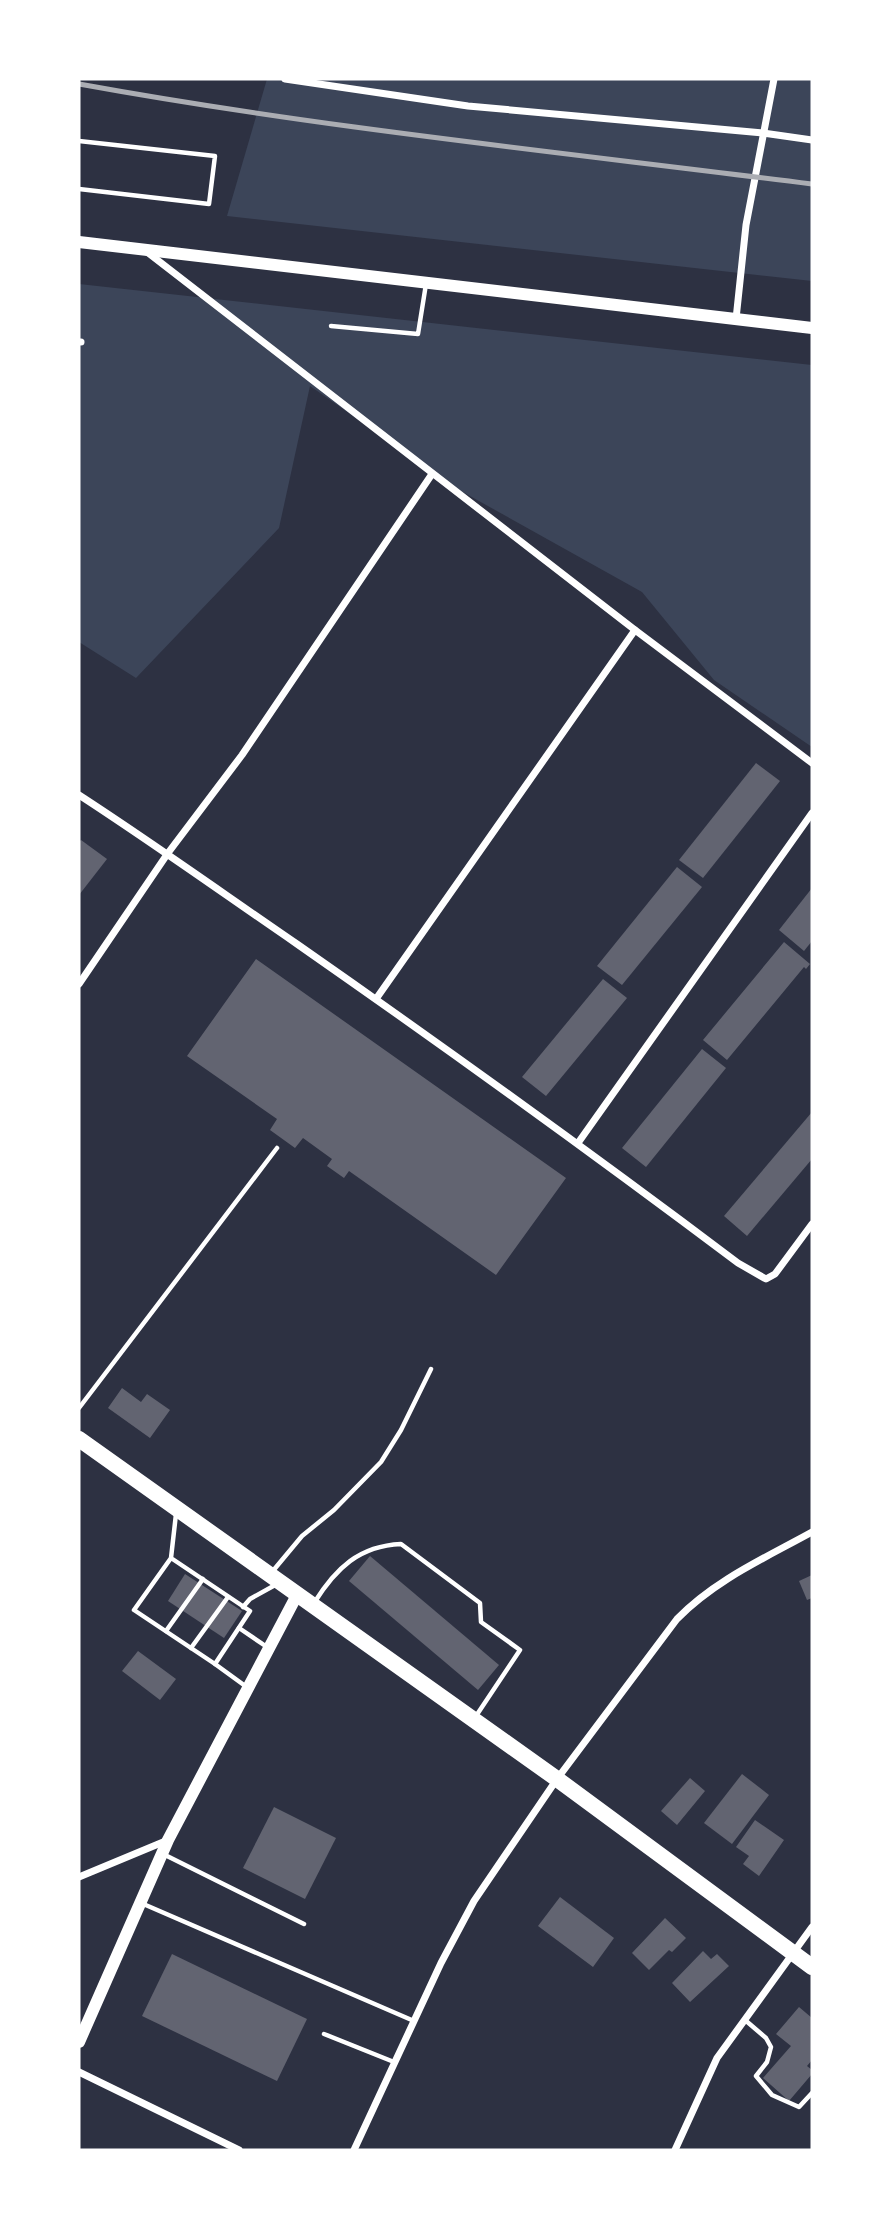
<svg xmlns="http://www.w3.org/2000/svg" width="891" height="2229" font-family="Signika,sans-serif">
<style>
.green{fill:#3c4559}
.building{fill:#626471}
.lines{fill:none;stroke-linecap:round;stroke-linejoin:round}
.service{stroke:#fff;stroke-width:4.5}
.minor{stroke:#fff;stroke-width:7}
.tertiary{stroke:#fff;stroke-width:12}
.trunk{stroke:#fff;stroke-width:16}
.rail{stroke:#abadb3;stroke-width:5}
</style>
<rect width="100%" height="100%" fill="#2d3142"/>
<g class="green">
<polygon points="267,79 812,79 812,281 227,216"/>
<polygon points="79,284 812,365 812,747 714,680 642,592 461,491 310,386 279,528 136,678 79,642"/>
</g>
<g class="building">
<polygon points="756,763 780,781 703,878 679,860"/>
<polygon points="81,840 107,859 79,895 79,842"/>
<polygon points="677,867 702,887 622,985 597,966"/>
<polygon points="812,888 812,941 804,951 779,930"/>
<polygon points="784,942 810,964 806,969 804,967 727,1060 703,1040"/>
<polygon points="256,959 566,1178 496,1275 349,1171 344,1178 327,1166 332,1159 303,1138 295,1148 270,1130 277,1119 187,1056"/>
<polygon points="603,979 627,998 546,1096 522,1077"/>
<polygon points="702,1049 726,1068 646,1167 622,1148"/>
<polygon points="812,1112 812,1159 747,1236 724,1216"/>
<polygon points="122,1388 141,1402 147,1394 170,1410 150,1438 108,1408"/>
<polygon points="370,1556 499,1665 478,1690 349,1581"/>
<polygon points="185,1574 242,1611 224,1638 168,1601"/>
<polygon points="812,1575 812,1598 807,1600 799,1581"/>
<polygon points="138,1651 176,1679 160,1700 122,1671"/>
<polygon points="742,1774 769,1795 732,1844 704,1823"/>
<polygon points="690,1778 705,1791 677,1825 661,1811"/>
<polygon points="274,1807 336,1838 305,1899 243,1868"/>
<polygon points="755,1820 784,1840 759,1876 743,1864 749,1856 736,1847"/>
<polygon points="560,1897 614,1938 593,1967 538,1926"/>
<polygon points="665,1918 686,1938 672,1952 669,1950 649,1970 632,1953"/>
<polygon points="703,1951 711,1959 717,1954 729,1966 690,2002 672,1983"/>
<polygon points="172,1954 307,2019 277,2081 142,2016"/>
<polygon points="799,2007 812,2018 812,2060 807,2066 812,2070 812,2074 789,2101 763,2078 791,2046 776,2034"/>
</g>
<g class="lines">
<g class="service">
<polyline points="79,141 215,156 209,204 79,189"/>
<polyline points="331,326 418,334 426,284"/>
<polyline points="79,1408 277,1148"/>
<polyline points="171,1558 250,1611 215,1664 134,1610 171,1558 176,1514"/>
<polyline points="272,1572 302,1536 334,1510 381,1462 401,1430 431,1369"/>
<path d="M 314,1603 C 336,1568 359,1546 401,1544 L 480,1603 L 481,1622 L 520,1650 L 476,1716"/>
<polyline points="243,1607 250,1599 277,1584"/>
<polyline points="239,1628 267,1647"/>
<polyline points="166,1631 203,1579"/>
<polyline points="191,1648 228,1597"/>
<polyline points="215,1664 248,1688"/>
<polyline points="163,1854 304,1924"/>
<polyline points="141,1903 414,2021"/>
<polyline points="745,2020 766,2038 771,2047 767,2062 756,2076 772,2095 799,2107 812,2093"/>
<polyline points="324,2034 394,2062"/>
</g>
<g class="minor">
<polyline points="285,79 468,106 763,133 812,140"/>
<polyline points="147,252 635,630 812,763"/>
<polyline points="736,319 746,225 774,79"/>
<polyline points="79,342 81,342"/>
<path d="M 79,795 C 153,843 224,894 297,944 C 446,1048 593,1154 738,1263 L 766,1279 L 775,1274 L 812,1224"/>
<polyline points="79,984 168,853 242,755 432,474"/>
<polyline points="376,999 635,630"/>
<polyline points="578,1143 812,813"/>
<polyline points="79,1877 168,1840"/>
<polyline points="79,2072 239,2150"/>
<path d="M 354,2150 L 441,1963 L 474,1901 L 557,1779 L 677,1619 C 715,1580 765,1558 812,1532"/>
<polyline points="675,2150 717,2058 812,1927"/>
</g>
<g class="tertiary">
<polyline points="79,242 812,328"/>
<polyline points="79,2042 168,1840 297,1595"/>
</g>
<polyline class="trunk" points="79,1439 557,1779 812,1967"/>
<path class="rail" d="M 79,84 C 321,128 568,153 812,184"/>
</g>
<rect width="891" height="2229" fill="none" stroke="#ffffff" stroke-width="161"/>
</svg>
